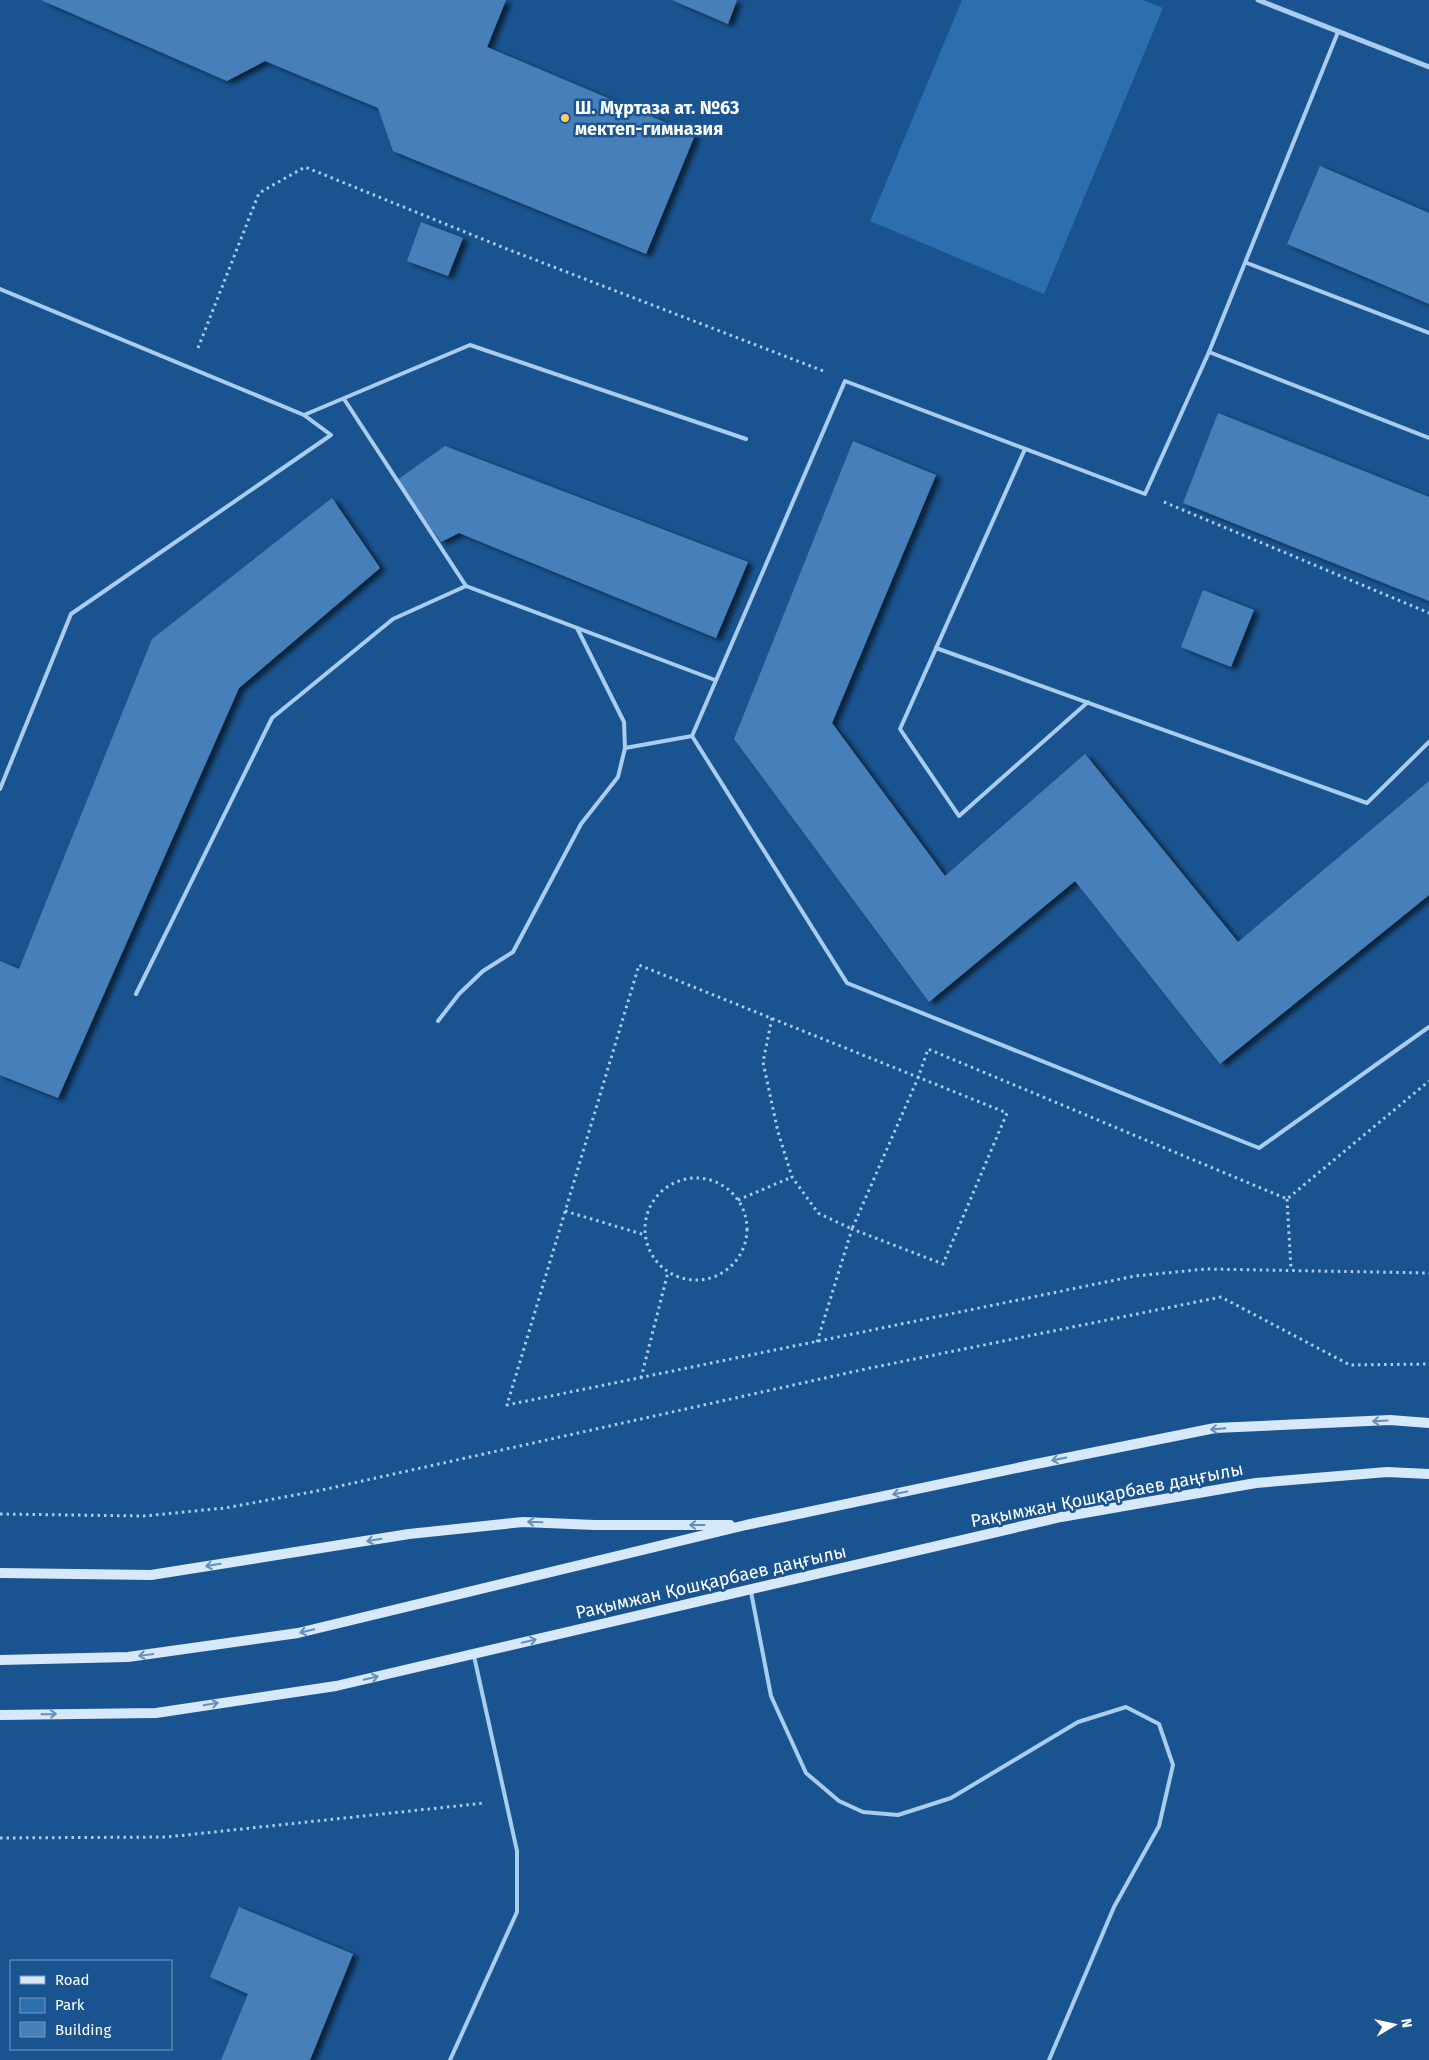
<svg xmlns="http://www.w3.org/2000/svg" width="1429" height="2060" font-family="'Fira Sans',sans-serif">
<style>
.green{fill:#2d6eae}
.building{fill:#4780b9;filter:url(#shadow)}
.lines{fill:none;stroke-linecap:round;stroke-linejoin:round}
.path{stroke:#a9ccef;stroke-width:3;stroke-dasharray:2.5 4;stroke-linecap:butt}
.service{stroke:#a9ccef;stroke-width:4}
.minor{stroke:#a9ccef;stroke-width:5}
.secondary{stroke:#d6e8fa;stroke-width:10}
.oneway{stroke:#658fba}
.poi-dot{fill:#ffcb66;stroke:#1a5490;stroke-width:2}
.labels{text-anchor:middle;stroke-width:5;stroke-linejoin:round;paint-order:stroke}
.poi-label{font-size:18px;font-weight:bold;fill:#fff;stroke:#1a5490;text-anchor:start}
.street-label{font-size:18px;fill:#fff;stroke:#1a5490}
</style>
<defs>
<filter id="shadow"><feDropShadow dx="5.5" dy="3" stdDeviation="2.5" flood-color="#0009"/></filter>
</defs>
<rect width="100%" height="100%" fill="#1a5490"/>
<polygon class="green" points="962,0 1143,0 1163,8 1044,294 870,221"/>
<g class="building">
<polygon points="41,0 506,0 487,47 695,135 646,254 393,151 378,108 265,61 227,81"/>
<polygon points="672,0 737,0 728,24"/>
<polygon points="1320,166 1429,213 1429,304 1287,244"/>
<polygon points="421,222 463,238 448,276 407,261"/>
<polygon points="1218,413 1429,497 1429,601 1183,503"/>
<polygon points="853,441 936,475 832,723 945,876 1085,754 1238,942 1429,781 1429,895 1220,1064 1075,881 929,1002 734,739"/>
<polygon points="445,446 748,562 716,638 459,533 441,542 397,480"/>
<polygon points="332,498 380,568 239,688 58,1098 0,1075 0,961 19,969 152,639"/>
<polygon points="1203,590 1254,610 1231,667 1181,647"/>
<polygon points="239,1907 353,1954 310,2060 221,2060 248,1994 210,1977"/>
</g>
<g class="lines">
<g class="path">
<polyline points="198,348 259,193 305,167 507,249 826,372"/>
<polyline points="1164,502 1429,613"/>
<polyline points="772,1018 763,1062 778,1132 792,1177 818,1213 852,1229 918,1078 928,1049 1287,1199 1429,1081"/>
<circle cx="696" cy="1229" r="51"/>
<polyline points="1287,1199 1291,1269"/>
<polyline points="738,1200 792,1177"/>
<polyline points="565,1211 645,1235"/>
<polyline points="817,1342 852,1229 943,1264 1007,1113 639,965 507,1405 1135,1276 1206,1269 1429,1273"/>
<polyline points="641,1378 668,1272"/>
<polyline points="0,1514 144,1516 225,1508 322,1490 870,1368 1221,1297 1350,1365 1429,1364"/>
<polyline points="0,1838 167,1837 485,1803"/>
</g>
<g class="service">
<polyline points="1338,32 1209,352 1429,438"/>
<polyline points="1247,263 1429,333"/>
<polyline points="0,289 304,415 470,345 746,439"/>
<polyline points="344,399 466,586 715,680"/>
<polyline points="1025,449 900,729 959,816 1088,702"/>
<polyline points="936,648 1367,803 1429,742"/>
<polyline points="692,736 847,983 1259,1148 1429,1027"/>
<polyline points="625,748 692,736 845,381 1145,494 1209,352"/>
<polyline points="0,789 71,614 331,435 304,415"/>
<polyline points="136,994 272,718 393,619 466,586"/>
<polyline points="438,1021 459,994 483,971 513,952 581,824 618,777 625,748 624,722 577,628"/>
<polyline points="751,1592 771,1696 806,1773 839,1801 863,1812 898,1815 951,1798 1078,1722 1126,1707 1159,1724 1173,1765 1159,1826 1114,1907 1049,2060"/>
<polyline points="450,2060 517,1912 517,1851 474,1656"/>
</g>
<polyline class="minor" points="1258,0 1429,67"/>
<g class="secondary">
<polyline points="0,1573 151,1575 409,1534 523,1522 595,1525 730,1525"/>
<polyline points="0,1660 128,1657 298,1633 746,1525 1031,1465 1215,1428 1390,1420 1429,1423"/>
<polyline points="0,1715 156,1713 336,1686 1061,1517 1256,1483 1387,1472 1429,1474"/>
</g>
</g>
<defs><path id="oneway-shaft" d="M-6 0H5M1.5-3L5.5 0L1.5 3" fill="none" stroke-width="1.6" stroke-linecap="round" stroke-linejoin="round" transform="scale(1.25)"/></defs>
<g class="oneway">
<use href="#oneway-shaft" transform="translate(1380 1421) rotate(177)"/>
<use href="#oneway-shaft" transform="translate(1218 1429) rotate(175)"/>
<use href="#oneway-shaft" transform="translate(1059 1459) rotate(169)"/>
<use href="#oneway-shaft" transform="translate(900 1493) rotate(168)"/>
<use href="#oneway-shaft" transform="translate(535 1522) rotate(-178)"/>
<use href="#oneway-shaft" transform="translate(697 1525) rotate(-180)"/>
<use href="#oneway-shaft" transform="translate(374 1540) rotate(171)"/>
<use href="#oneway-shaft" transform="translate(213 1565) rotate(171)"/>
<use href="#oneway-shaft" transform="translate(307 1631) rotate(167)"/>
<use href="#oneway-shaft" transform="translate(529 1641) rotate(-13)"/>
<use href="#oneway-shaft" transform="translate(146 1655) rotate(172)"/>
<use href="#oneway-shaft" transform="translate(371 1678) rotate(-13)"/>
<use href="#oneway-shaft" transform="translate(211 1704) rotate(-9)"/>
<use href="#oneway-shaft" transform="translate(49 1714) rotate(-1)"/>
</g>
<circle class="poi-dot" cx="565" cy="118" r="5"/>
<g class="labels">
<g class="poi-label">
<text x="575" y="114">Ш. Мұртаза ат. №63<tspan x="575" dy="21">мектеп-гимназия</tspan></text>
</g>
<g class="street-label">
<text transform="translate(1107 1495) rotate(-11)" y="6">Рақымжан Қошқарбаев даңғылы</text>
<text transform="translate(711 1582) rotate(-13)" y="6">Рақымжан Қошқарбаев даңғылы</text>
</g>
</g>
<rect x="10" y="1960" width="162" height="90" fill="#1a5490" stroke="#7698bc"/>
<rect x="20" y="1976" width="25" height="8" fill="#d6e8fa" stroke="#7698bc"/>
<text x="55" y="1985" font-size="15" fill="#ffffff">Road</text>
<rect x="20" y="1998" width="25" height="15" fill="#2d6eae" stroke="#7698bc"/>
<text x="55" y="2010" font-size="15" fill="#ffffff">Park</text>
<rect x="20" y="2022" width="25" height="15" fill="#4780b9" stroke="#7698bc"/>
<text x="55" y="2035" font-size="15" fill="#ffffff">Building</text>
<g transform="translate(1394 2025) rotate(81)" stroke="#1a5490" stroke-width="4" paint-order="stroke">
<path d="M0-4L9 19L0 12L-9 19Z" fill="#ffffff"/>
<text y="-8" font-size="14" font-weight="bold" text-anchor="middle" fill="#ffffff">N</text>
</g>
</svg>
